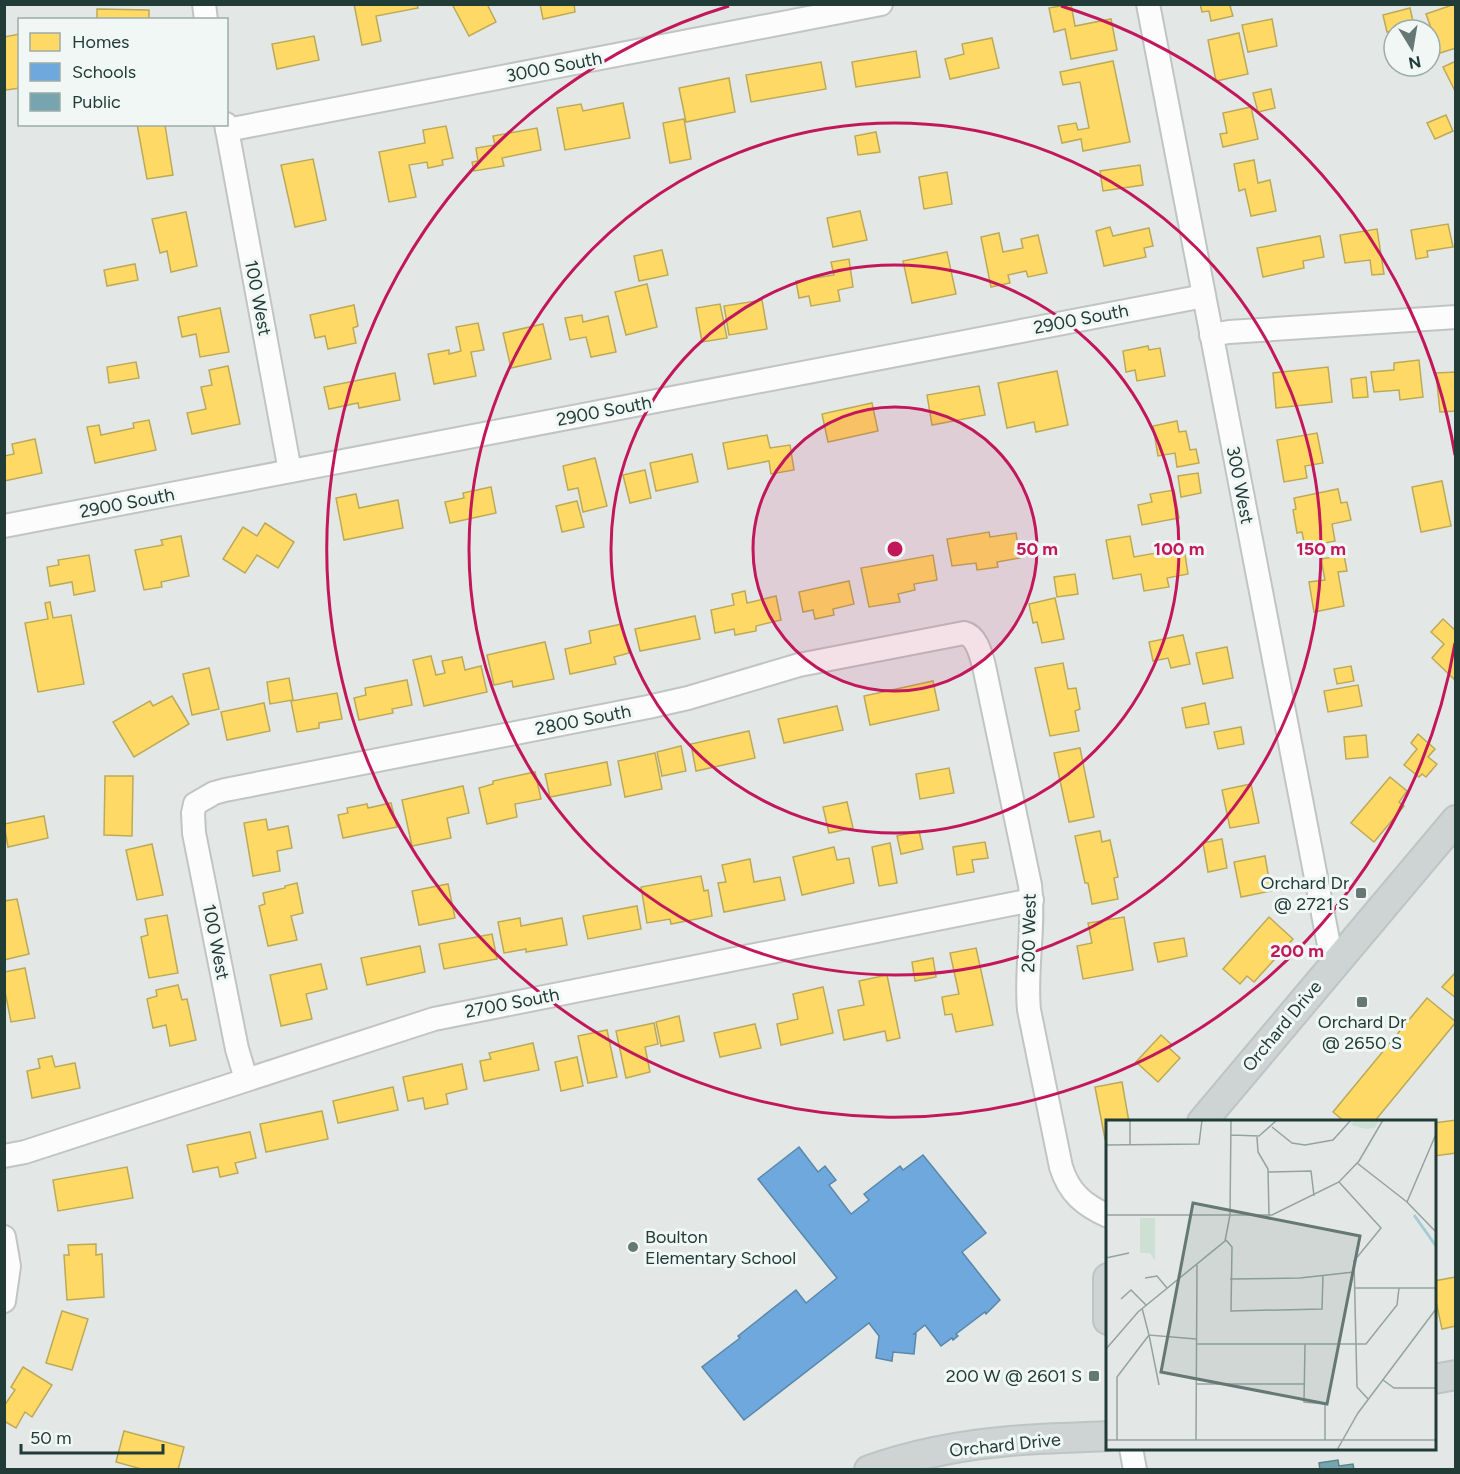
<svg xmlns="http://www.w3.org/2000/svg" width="1460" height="1474" font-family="Figtree,sans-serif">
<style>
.homes{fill:#ffd966;stroke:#bcaa58;stroke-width:1.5}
.schools{fill:#6fa8dc;stroke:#5887aa;stroke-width:1.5}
.public{fill:#76a5af;stroke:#5c858b;stroke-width:1.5}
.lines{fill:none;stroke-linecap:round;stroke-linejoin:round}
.minor-casing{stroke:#c0c5c3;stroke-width:26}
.major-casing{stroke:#bcc5c3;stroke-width:32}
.minor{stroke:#fbfcfb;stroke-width:22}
.major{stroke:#cdd4d3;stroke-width:28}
.ring{fill:none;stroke:#c2185b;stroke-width:3}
.poi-dot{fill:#657874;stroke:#f0f7f4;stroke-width:2}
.labels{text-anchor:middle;stroke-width:6;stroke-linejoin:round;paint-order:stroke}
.street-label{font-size:18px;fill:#213b36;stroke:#f0f7f4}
.poi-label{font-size:18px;fill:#213b36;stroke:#f0f7f4;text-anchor:end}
.inset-river{fill:none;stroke:#a3ccd7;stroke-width:3}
.inset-road{fill:none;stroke:#95a3a0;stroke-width:1.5}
.view{fill:#657874;fill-opacity:0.15;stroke:#657874;stroke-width:3}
.inset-edge{fill:none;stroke:#213b36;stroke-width:3}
.centre{fill:#c2185b;stroke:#f0f7f4;stroke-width:3}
.ring-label{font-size:18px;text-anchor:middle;font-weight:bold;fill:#c2185b;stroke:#f0f7f4;stroke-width:6;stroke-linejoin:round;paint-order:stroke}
</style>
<rect width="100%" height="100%" fill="#e3e8e6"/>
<g class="homes">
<polygon points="354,4 417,4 418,8 376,16 381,41 362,45"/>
<polygon points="452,4 487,4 496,22 469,36"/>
<polygon points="540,4 574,4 575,12 543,19"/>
<polygon points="1071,4 1075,26 1111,19 1117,50 1071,59 1065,29 1054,32 1049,8"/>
<polygon points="1200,4 1238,4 1230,6 1233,16 1211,21 1209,11 1202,12"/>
<polygon points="1455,4 1456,48 1440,53 1426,14"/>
<polygon points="1410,8 1414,26 1387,32 1383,15"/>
<polygon points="97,9 149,10 149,20 97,20"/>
<polygon points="1272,19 1277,46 1248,52 1242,25"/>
<polygon points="1239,33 1248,74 1216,81 1208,40"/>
<polygon points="20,34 20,88 6,90 4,81 4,37"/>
<polygon points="314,36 319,60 277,69 272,44"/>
<polygon points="992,38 999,68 950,79 945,59 964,54 962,44"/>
<polygon points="916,51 920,77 856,87 852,62"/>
<polygon points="1113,61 1130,142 1083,151 1081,139 1062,143 1058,126 1076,123 1078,130 1089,128 1080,82 1063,85 1060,72"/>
<polygon points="1456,61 1456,93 1443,67"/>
<polygon points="821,62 826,89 751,102 746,75"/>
<polygon points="729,78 735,112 686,122 679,88"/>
<polygon points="1271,89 1275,108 1258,112 1253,93"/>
<polygon points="623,103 630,138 565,150 557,108 581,104 583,111"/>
<polygon points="1251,107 1258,139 1223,147 1220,134 1227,133 1223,113"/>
<polygon points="1446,115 1453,131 1435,139 1427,123"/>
<polygon points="684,119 691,159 670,163 663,123"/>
<polygon points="137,124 167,124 165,125 173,175 147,179"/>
<polygon points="446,126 453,158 442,160 443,165 428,168 427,162 409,165 416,197 389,202 379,152 425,143 423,130"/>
<polygon points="537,128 541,150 502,158 504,166 474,171 472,162 478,161 476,148 495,145 493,136"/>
<polygon points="876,132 880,152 858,155 855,136"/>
<polygon points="313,159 326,220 295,227 281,165"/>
<polygon points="1254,160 1258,183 1270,180 1276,211 1251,216 1245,189 1239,191 1234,164"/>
<polygon points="1140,165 1143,185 1103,191 1100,171"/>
<polygon points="947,172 952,204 924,209 919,177"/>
<polygon points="860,211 867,240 833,247 827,218"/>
<polygon points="186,212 197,266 171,272 167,251 160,253 152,219"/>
<polygon points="1448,224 1453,247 1427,251 1428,257 1416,259 1411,230"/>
<polygon points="1110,227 1113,236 1149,228 1153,246 1144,248 1146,257 1104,266 1096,231"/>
<polygon points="1377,229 1384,274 1372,275 1370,260 1345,263 1340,235"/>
<polygon points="999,233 1003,252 1023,248 1021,239 1038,235 1047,273 1028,277 1026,271 1008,275 1010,283 991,287 981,237"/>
<polygon points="1320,236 1324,257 1303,261 1304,268 1263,277 1257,248"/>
<polygon points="662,250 668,275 639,281 634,256"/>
<polygon points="947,252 956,294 912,303 903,261"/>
<polygon points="849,259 853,287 838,290 840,301 811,306 809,296 799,298 796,281 834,275 831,262"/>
<polygon points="135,264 138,280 107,286 104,270"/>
<polygon points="647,284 657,327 626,335 615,292"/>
<polygon points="762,300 767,329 729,335 724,306"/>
<polygon points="720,304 727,338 702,342 696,308"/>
<polygon points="354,305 358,326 353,328 356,343 328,349 325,336 315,338 310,315"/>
<polygon points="220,308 229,352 200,357 196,334 182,337 178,317"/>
<polygon points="582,315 583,322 608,316 616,352 591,357 586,337 570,340 565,318"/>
<polygon points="478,323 484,350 471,352 476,376 434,384 428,354 449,350 449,354 461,351 456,327"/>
<polygon points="543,324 551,359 511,368 503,333"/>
<polygon points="1148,346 1149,350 1160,348 1165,376 1137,381 1135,370 1126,372 1123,351"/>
<polygon points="1419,360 1423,397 1400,400 1399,390 1374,392 1371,372 1394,370 1394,363"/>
<polygon points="136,362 139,378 109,383 107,367"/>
<polygon points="228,366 240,424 192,434 187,413 206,409 201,387 212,385 209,370"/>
<polygon points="1328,367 1332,402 1276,408 1273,373"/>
<polygon points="1057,371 1068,425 1036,432 1034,422 1007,428 998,383"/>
<polygon points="1456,372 1456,411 1440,412 1436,373"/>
<polygon points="395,373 400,400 359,408 358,403 329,409 324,387"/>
<polygon points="1366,377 1368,397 1353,398 1351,379"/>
<polygon points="979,386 985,415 932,425 927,395"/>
<polygon points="872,403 878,431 828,442 822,414"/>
<polygon points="149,420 156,450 95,463 87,427 99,425 101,435 134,428 133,423"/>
<polygon points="1177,421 1179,432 1186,431 1190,450 1196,449 1199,463 1177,467 1175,453 1158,456 1153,426"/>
<polygon points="1317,433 1323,463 1305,466 1307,478 1284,482 1277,440"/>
<polygon points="767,435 770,448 790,445 794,470 771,474 769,461 728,469 723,443"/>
<polygon points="35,439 42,473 4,481 4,456 14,454 12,444"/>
<polygon points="692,454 698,482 656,491 650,463"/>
<polygon points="595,458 607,506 583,512 578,488 568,490 563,466"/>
<polygon points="645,470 651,498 630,503 623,475"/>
<polygon points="1198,473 1201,493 1181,497 1178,476"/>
<polygon points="1442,481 1451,526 1421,532 1412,487"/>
<polygon points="491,487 496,513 450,523 445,502 464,498 463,493"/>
<polygon points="1338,489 1341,503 1347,502 1351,520 1332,524 1335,541 1305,547 1302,532 1297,533 1293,510 1296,509 1294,498"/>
<polygon points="1174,490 1179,518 1142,525 1138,505 1152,502 1150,494"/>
<polygon points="356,494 359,508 398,500 403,528 344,540 336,498"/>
<polygon points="577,501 584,527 562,532 556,506"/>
<polygon points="265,523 294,542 278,568 257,555 245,573 223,559 243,527 257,536"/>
<polygon points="989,532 990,537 1016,533 1020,558 997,562 998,567 977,570 976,563 952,566 947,539"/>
<polygon points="181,536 189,576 161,582 162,587 144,590 135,550 163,545 161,540"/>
<polygon points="1130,536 1134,557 1184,548 1188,574 1167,578 1169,587 1144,591 1141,574 1113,579 1106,540"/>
<polygon points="89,555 95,591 74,595 72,582 50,586 47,567 59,565 58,560"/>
<polygon points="933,555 937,580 914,584 915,590 898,594 900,602 869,607 861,568"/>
<polygon points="1344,555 1347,571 1338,572 1344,606 1314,612 1309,582 1325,580 1321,559"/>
<polygon points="1075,574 1078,594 1057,597 1054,577"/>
<polygon points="849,581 854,604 833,609 834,615 815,619 813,610 803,612 799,592"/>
<polygon points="745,591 747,603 776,596 781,620 756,626 756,631 735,635 734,629 715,633 711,610 734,605 732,594"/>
<polygon points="1055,598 1064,639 1042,643 1037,622 1033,623 1029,604"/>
<polygon points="50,602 53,618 71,615 84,684 38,692 25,623 48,619 45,603"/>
<polygon points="695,616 700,639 640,651 635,629"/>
<polygon points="1443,619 1456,631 1456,681 1432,658 1444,644 1431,632"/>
<polygon points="622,624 629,653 614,657 616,664 570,674 565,649 591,643 589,631"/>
<polygon points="1183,635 1190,664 1171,668 1168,658 1153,661 1149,642"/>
<polygon points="545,642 554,679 513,687 512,681 494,685 487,655"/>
<polygon points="1227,647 1233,678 1203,684 1196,653"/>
<polygon points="431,656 436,675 445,673 442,661 462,657 465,670 481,666 487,692 424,706 413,660"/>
<polygon points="1063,663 1068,689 1076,688 1080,709 1075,711 1079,731 1050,736 1035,668"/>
<polygon points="1351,666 1354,681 1337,684 1334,669"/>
<polygon points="209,668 219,709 192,715 183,674"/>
<polygon points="289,678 293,700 270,704 267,682"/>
<polygon points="407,680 412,705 392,709 393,713 359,720 354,698 366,695 365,688"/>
<polygon points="933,681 939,710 870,725 864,696"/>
<polygon points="1358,685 1362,706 1328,712 1324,691"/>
<polygon points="337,693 342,719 319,723 319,728 297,732 291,701"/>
<polygon points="172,696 189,724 134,757 113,722 150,701 153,706"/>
<polygon points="264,703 270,731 227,740 221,712"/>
<polygon points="1205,703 1209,724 1186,728 1182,708"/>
<polygon points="837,706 843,730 784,743 778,719"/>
<polygon points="1241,727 1244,744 1218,749 1214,732"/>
<polygon points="749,731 755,758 696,771 691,744"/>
<polygon points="1418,734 1435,749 1428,757 1437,764 1426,777 1422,774 1419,777 1404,765 1417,749 1411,743"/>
<polygon points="1366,735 1368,757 1346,759 1344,737"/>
<polygon points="681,746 686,771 662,776 657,752"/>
<polygon points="1080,748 1094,817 1069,822 1054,753"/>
<polygon points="655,753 662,789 625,797 618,761"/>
<polygon points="607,762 611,785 550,797 545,774"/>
<polygon points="949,768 954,793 920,799 916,774"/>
<polygon points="535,772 541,799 515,804 517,817 487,824 479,788 493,784 493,781"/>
<polygon points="105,776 133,776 132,836 104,835"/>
<polygon points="1390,777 1407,791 1399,802 1404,806 1374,842 1351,823"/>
<polygon points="1251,784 1259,823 1230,828 1222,790"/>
<polygon points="463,786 469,813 447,818 451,838 412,846 402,800"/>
<polygon points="847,802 853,828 829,833 823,807"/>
<polygon points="391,803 397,827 343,838 338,815 348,813 347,808 367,804 368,808"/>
<polygon points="44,816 48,838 8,847 4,824"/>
<polygon points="266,819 268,830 288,826 292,848 277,851 280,871 253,876 244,823"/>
<polygon points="919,831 923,849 901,854 897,836"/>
<polygon points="1100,831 1102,842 1110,840 1118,877 1114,878 1118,899 1092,904 1088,883 1085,883 1075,836"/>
<polygon points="1222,839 1227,868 1208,872 1203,843"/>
<polygon points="985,842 988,858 972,860 974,872 957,875 953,847"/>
<polygon points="890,843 897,883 879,886 872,847"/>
<polygon points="152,844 163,895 137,900 126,850"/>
<polygon points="834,847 837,860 849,858 854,883 802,895 793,857"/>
<polygon points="1265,856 1271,891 1241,897 1234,862"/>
<polygon points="750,859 754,882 780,877 785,900 724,912 718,883 726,882 722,865"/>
<polygon points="701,876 704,891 708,890 712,916 671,924 670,919 647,923 641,887"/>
<polygon points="297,883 303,913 291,916 297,940 268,946 259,906 265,904 263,893 285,888 285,886"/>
<polygon points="448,884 455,918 419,925 412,891"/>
<polygon points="17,899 29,954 4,960 4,901"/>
<polygon points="637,906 641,929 588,939 583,916"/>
<polygon points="167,915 178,973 149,978 141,937 148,935 145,919"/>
<polygon points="1124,917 1133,970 1083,979 1077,946 1092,943 1088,923"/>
<polygon points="1269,917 1293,939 1254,982 1247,976 1240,984 1223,969"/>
<polygon points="520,918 521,926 562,918 567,945 526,952 526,949 504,953 498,922"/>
<polygon points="492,934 497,959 444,969 439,944"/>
<polygon points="1184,938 1187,956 1158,962 1154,943"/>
<polygon points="420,946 425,972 367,985 361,958"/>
<polygon points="976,948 993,1025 956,1032 952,1014 945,1015 942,997 959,994 950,953"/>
<polygon points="933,958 936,977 915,981 912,962"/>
<polygon points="321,964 327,989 306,994 312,1019 281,1026 270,975"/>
<polygon points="25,968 35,1018 11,1022 4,986 4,972"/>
<polygon points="1456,972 1456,998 1442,987"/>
<polygon points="887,975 900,1038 887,1041 885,1031 844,1040 838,1010 864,1005 859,981"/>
<polygon points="178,985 182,1000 187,999 196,1040 170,1046 166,1025 153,1028 147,999 157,996 156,990"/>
<polygon points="823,987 833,1033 781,1045 777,1024 798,1019 793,994"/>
<polygon points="1427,998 1456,1022 1374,1122 1345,1122 1333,1112"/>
<polygon points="679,1016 684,1041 661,1046 656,1022"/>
<polygon points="654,1023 658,1044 645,1047 650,1072 626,1078 616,1031"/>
<polygon points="755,1024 761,1048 720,1057 714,1033"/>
<polygon points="607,1030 617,1077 588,1083 578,1036"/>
<polygon points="1161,1035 1172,1045 1169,1048 1180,1058 1158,1082 1136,1062"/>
<polygon points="533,1043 539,1070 484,1081 480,1061 491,1059 489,1053"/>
<polygon points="52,1056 55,1067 75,1063 80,1088 32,1098 27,1071 40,1068 38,1059"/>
<polygon points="577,1057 583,1086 561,1091 555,1062"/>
<polygon points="462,1064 467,1089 446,1094 448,1104 425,1109 423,1098 408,1101 403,1077"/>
<polygon points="1122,1082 1129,1122 1108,1122 1108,1138 1105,1139 1095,1087"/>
<polygon points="393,1087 398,1110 338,1123 333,1101"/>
<polygon points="322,1111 328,1139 266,1152 260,1124"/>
<polygon points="1456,1120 1456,1153 1434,1156 1434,1123"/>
<polygon points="250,1132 256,1158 235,1163 238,1173 220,1177 218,1167 193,1172 187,1145"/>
<polygon points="127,1167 133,1198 58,1211 53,1180"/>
<polygon points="96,1244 96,1255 102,1254 104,1297 67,1300 64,1255 69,1255 68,1245"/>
<polygon points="1456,1277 1456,1326 1442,1329 1434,1292 1434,1281"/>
<polygon points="62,1311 88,1319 72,1370 46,1363"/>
<polygon points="23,1367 52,1385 32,1417 25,1412 16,1428 4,1421 4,1406 15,1390 11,1387"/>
<polygon points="124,1431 184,1447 178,1470 145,1470 116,1462"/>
</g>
<polygon class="schools" points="799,1147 818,1172 825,1166 836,1180 829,1185 851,1214 869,1200 864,1194 900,1166 903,1170 923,1155 986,1233 962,1252 1000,1300 986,1314 985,1312 956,1334 958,1336 953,1340 952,1338 941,1346 925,1325 914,1334 916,1334 914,1354 893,1352 892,1361 876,1358 879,1336 869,1323 744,1420 702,1367 740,1338 738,1336 796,1290 806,1303 837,1278 758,1179"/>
<polygon class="public" points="1338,1460 1339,1466 1353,1464 1354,1470 1320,1470 1319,1463"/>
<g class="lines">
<defs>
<g id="minor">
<polyline points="204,4 206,20"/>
<polyline points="1148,4 1333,966"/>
<polyline points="226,124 290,471"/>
<polyline points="227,130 881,4"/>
<polyline points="1211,335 1229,332 1456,317"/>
<polyline points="4,526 1204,296"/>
<path d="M 246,1079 L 237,1049 L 194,833 L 193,813 L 195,804 L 214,793 L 225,790 L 648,707 L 688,698 L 799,665 L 964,633 C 977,636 981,655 984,666 L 1030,885 C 1035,927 1025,968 1029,1010 L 1061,1167 C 1069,1193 1084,1205 1108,1216"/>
<polyline points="4,1156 25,1152 434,1019 1032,900"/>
<polyline points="4,1237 9,1266 4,1301"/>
<polyline points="1131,1448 1135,1470"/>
</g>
<g id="major">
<polyline points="1202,1122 1456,820"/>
<polyline points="1108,1278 1108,1320"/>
<polyline points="1434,1379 1456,1375"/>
<path d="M 869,1470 C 915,1454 962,1445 1010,1441 C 1042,1438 1075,1438 1108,1436"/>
</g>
</defs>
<use href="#minor" class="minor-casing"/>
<use href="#major" class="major-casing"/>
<use href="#minor" class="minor"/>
<use href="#major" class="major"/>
</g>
<circle cx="895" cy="549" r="142" fill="#c2185b" fill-opacity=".12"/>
<g class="ring">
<circle cx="895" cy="549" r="142"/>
<circle cx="895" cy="549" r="284"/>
<circle cx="895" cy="549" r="426"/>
<path d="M1455 643A568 568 0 1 1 729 6M1061 6A568 568 0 0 1 1455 455"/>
</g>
<g class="poi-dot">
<rect x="1355" y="887" width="12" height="12" rx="3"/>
<rect x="1356" y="996" width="12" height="12" rx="3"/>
<circle cx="633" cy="1247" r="6"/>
<rect x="1088" y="1370" width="12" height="12" rx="3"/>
</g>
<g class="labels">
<g class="street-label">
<text transform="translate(554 67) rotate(-11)" y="6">3000 South</text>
<text transform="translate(258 298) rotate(79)" y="6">100 West</text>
<text transform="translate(1081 319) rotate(-11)" y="6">2900 South</text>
<text transform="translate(604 411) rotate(-11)" y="6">2900 South</text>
<text transform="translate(1240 485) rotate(79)" y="6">300 West</text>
<text transform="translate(127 503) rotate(-11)" y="6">2900 South</text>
<text transform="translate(583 720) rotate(-11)" y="6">2800 South</text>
<text transform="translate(1029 933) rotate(-89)" y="6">200 West</text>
<text transform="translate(216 942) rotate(79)" y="6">100 West</text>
<text transform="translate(512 1003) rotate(-11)" y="6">2700 South</text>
<text transform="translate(1282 1026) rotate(-50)" y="6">Orchard Drive</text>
<text transform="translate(1005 1445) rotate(-6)" y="6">Orchard Drive</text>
</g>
<g class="poi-label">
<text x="1349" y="889">Orchard Dr<tspan x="1349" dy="21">@ 2721 S</tspan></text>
<text x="1362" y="1028" text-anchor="middle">Orchard Dr<tspan x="1362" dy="21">@ 2650 S</tspan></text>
<text x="645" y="1243" text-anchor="start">Boulton<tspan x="645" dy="21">Elementary School</tspan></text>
<text x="1082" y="1382">200 W @ 2601 S</text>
</g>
</g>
<g transform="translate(1106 1120)">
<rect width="330" height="330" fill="#e3e8e6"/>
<path d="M 248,0 L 273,0 L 269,8 L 260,9 L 245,5 ZM 34,98 L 49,98 L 49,141 L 44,133 L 34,133 Z" fill="#cce1d4"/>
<path class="inset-river" d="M 308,95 L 330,126"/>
<path class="inset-road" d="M 24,0 L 24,25M 166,7 L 186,23 L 199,25 L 227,20 L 245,0M 125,15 L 153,16 L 171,0M 151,17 L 152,32 L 162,49 L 163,96M 0,25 L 93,24 L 96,0M 251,43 L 301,82 L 330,112M 162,52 L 205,51 L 208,76M 233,62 L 275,108 L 248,141 L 251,267 L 262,279M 301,82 L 330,14M 0,95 L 166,95 L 233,62 L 253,41 L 277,0M 124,95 L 125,0M 120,120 L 126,127 L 125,191 L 216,189 L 217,155M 0,138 L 23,133M 39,158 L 51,156 L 61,168M 124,159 L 194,158 L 248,152M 248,168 L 330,168M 15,179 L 25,170 L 40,185M 90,224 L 260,224 L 291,185 L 293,168M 199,224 L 198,282 L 219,284 L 219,320M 0,229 L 32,192 L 119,121 L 124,95M 277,260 L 288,268 L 330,268M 90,264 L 198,264M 53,265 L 43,215 L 90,219M 0,320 L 330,320M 11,320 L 11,257 L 43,215 L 36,188M 90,320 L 91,145M 231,330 L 252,293 L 330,189"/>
<path class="view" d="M 87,83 L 254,116 L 221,284 L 55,252 Z"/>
<rect width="330" height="330" class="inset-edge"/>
</g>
<circle cx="895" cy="549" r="9" class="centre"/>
<g class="ring-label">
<text x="1037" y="555">50 m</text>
<text x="1179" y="555">100 m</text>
<text x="1321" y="555">150 m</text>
<text x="1297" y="957">200 m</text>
</g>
<rect width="1460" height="1474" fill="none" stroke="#213b36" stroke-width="12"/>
<rect x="18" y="18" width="210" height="108" fill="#f0f7f4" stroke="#9daca8" stroke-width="1.5"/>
<rect x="30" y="33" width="30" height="18" fill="#ffd966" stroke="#9daca8" stroke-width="1.5"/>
<text x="72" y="48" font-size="18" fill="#213b36">Homes</text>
<rect x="30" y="63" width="30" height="18" fill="#6fa8dc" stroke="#9daca8" stroke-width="1.5"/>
<text x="72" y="78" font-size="18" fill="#213b36">Schools</text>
<rect x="30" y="93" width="30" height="18" fill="#76a5af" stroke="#9daca8" stroke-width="1.5"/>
<text x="72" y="108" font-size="18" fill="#213b36">Public</text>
<g transform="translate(1412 48) rotate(169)"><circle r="28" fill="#f0f7f4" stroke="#9daca8" stroke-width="1.5"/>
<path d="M0-4.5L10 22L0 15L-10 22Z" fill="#657874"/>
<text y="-9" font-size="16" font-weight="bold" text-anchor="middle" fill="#213b36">N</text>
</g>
<path d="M21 1444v9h142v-9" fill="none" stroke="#213b36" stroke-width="3"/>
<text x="30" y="1444" font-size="18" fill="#213b36" stroke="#f0f7f4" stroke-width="4.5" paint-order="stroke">50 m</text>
</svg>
